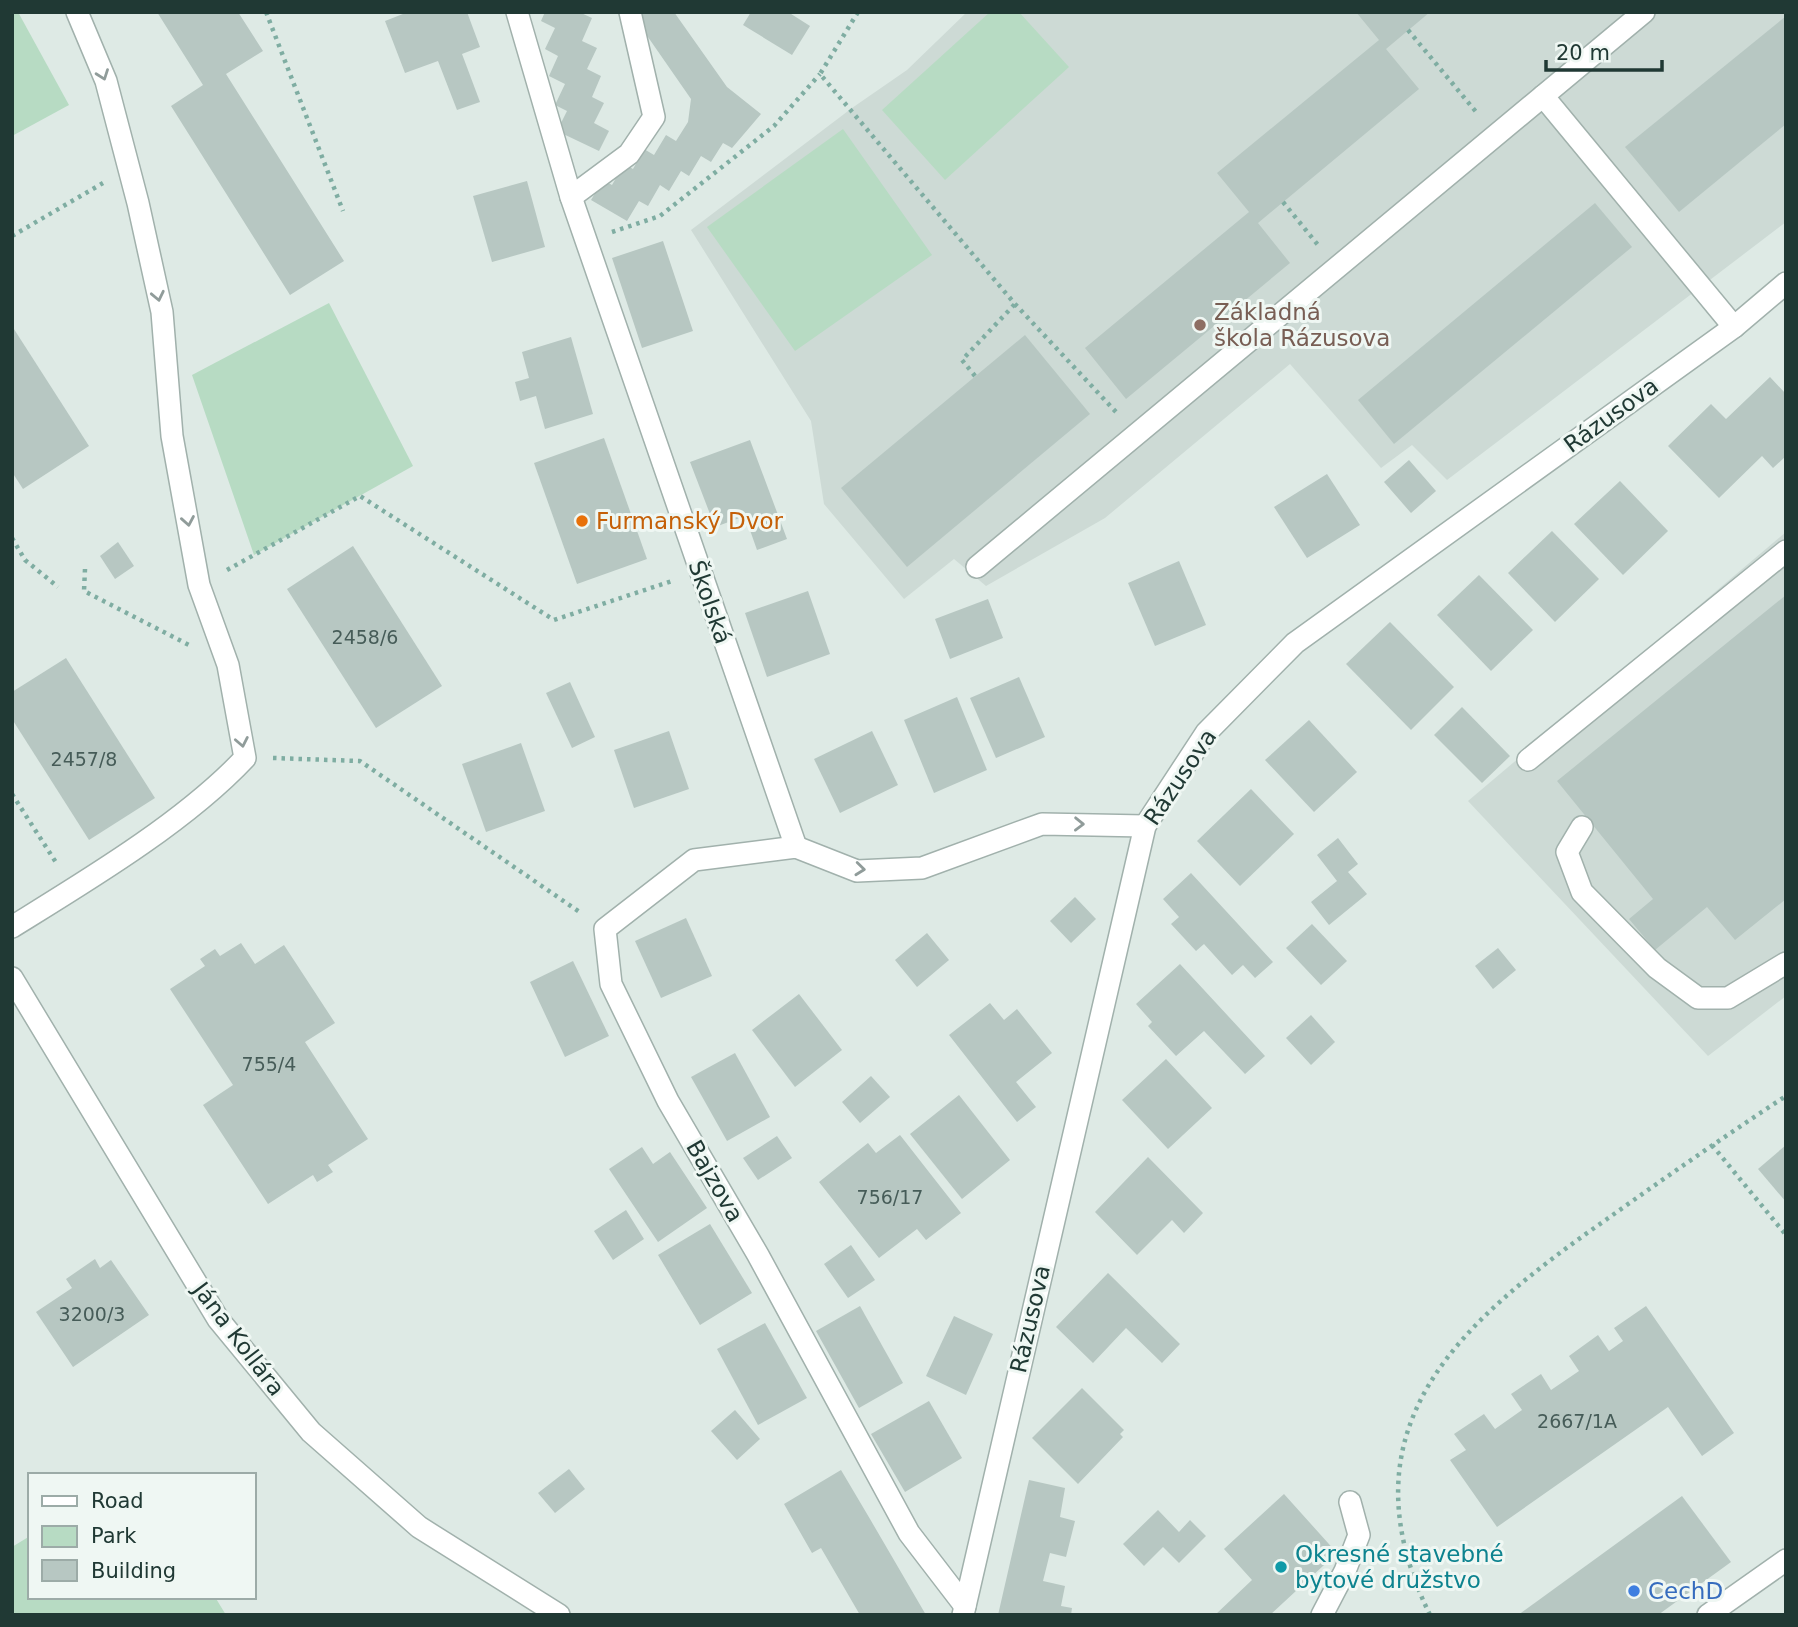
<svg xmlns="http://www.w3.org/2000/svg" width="1798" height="1627" font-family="'DejaVu Sans',sans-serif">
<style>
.built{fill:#cddad5}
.green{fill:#b7dbc3}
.building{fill:#b7c7c2}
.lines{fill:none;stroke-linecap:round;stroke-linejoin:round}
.minor-casing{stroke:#a1b1ac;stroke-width:24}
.path{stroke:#7fada2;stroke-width:4.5;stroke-dasharray:3.5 5;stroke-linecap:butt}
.minor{stroke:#fff;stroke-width:21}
.oneway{stroke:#909c9a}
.education-dot{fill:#8d6e63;stroke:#eff7f3;stroke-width:2.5}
.food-dot{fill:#e8710a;stroke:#eff7f3;stroke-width:2.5}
.culture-dot{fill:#0f9aa8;stroke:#eff7f3;stroke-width:2.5}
.shop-dot{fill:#3f7fe0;stroke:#eff7f3;stroke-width:2.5}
.labels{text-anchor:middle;stroke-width:6;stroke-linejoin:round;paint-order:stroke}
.number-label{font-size:19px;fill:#465c58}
.education-label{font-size:23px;fill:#785e54;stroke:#eff7f3;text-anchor:start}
.street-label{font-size:23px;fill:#203934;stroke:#eff7f3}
.food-label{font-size:23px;fill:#c56008;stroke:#eff7f3;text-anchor:start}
.culture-label{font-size:23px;fill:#0d838f;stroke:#eff7f3;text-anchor:start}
.shop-label{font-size:23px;fill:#366cbe;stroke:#eff7f3;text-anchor:start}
</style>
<rect width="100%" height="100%" fill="#deeae5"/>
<g class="built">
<polygon points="967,12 1786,12 1786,222 1447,480 1412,445 1381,468 1290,364 1105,518 986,586 954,559 904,599 824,504 811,421 691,230 852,108 907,70"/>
<polygon points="1786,532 1786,996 1708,1056 1468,801"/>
</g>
<g class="green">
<polygon points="12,12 18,12 69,105 12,136"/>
<polygon points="990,12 1019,12 1069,67 945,180 882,110"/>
<polygon points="843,129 932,255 795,351 707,227"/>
<polygon points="329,303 413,466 254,555 192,375"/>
<polygon points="30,1536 30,1597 215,1597 226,1615 12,1615 12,1547"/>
</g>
<g class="building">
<polygon points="157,12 238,12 263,51 226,74 344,261 290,295 171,106 203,85"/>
<polygon points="408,12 467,12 480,47 462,54 480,102 457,110 438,61 405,73 385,21"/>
<polygon points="545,12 579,12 592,18 582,41 597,48 587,69 601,76 592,97 604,103 594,123 609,131 599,151 557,131 567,111 555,105 565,84 549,76 558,56 545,49 555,28 541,21"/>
<polygon points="634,12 674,12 727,87 761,114 732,148 723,143 711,162 701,156 689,176 681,171 669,191 660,185 648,206 639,201 627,221 591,200 603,180 612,185 624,164 633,169 644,149 654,155 666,135 676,141 688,122 691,99 632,14"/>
<polygon points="751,12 788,12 810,26 792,55 743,25"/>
<polygon points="1356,12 1430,12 1386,49 1419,89 1258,223 1290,263 1126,399 1085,348 1249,212 1217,173 1379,40"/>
<polygon points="1786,16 1786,124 1679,212 1625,147"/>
<polygon points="527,181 545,247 492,262 473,196"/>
<polygon points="1595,203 1632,247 1394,444 1358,400"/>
<polygon points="663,241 693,331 642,348 612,258"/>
<polygon points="12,326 89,446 23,489 12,472"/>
<polygon points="1025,335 1090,414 907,567 841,488"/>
<polygon points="571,337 593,414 545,429 536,396 520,401 515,382 529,378 522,352"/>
<polygon points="1770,377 1786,394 1786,456 1773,468 1762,456 1719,498 1668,446 1711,404 1726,419"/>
<polygon points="604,438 647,559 577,584 534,463"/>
<polygon points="750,440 787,539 757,550 745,516 715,527 690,462"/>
<polygon points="1409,460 1436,491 1411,513 1384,482"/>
<polygon points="1327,474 1360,525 1307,558 1274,507"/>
<polygon points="1620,481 1668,531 1623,575 1574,524"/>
<polygon points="1552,531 1599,579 1555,622 1508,573"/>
<polygon points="118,542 134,566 115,579 100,556"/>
<polygon points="353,546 442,686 376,728 287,589"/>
<polygon points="1179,561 1206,625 1155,646 1128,583"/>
<polygon points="1479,575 1533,630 1491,671 1437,615"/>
<polygon points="808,591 830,654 767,677 745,613"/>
<polygon points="1786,595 1786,899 1735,940 1707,907 1655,950 1629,919 1653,899 1557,781"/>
<polygon points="988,599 1003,638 950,659 935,619"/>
<polygon points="1390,622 1454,687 1411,730 1346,664"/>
<polygon points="66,658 155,798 89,840 12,719 12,692"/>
<polygon points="1019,677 1045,737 996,758 970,698"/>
<polygon points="570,682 595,737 572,748 546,693"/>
<polygon points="957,697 987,770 934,793 904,720"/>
<polygon points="1462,707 1510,756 1482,783 1434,735"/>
<polygon points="1309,720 1357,772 1314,812 1265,760"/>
<polygon points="669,731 689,789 634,808 614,750"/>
<polygon points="872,731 898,785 840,813 814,759"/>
<polygon points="521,743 545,811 486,832 462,764"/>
<polygon points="1251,789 1294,834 1240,886 1197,841"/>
<polygon points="1338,838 1358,864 1348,872 1367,894 1329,925 1311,902 1337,881 1317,855"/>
<polygon points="1191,873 1273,962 1255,978 1243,965 1232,975 1204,944 1196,951 1171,924 1179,917 1163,899"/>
<polygon points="1075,897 1096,919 1071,943 1050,921"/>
<polygon points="686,918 712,976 661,998 635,941"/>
<polygon points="1312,924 1347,961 1321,985 1286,948"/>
<polygon points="927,933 949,960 917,987 895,960"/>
<polygon points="241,943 255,964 284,945 335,1023 305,1042 368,1139 328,1165 333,1172 317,1182 313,1175 268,1204 203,1105 233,1085 170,989 205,966 200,959 215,949 220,956"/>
<polygon points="1498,948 1516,970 1493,989 1475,966"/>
<polygon points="573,961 609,1036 565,1057 530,982"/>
<polygon points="1180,964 1265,1056 1245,1074 1204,1031 1176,1056 1148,1026 1152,1022 1136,1004"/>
<polygon points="799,994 842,1050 795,1087 752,1030"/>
<polygon points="990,1003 1004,1020 1017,1009 1052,1053 1016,1082 1036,1107 1017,1122 949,1035"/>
<polygon points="1311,1015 1335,1042 1311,1065 1286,1038"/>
<polygon points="735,1053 770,1117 727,1141 691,1077"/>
<polygon points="1166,1059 1212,1108 1168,1149 1122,1100"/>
<polygon points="871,1076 890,1097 860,1123 842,1102"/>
<polygon points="959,1095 1010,1160 962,1199 910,1134"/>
<polygon points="900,1135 961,1213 926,1240 917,1229 879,1258 819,1182 868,1143 876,1153"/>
<polygon points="777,1136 792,1158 758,1180 743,1158"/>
<polygon points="1786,1145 1786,1202 1758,1169"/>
<polygon points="642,1147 653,1164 670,1152 707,1208 658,1242 609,1169"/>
<polygon points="1148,1157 1203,1213 1184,1233 1172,1220 1137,1255 1095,1212"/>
<polygon points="626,1210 644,1239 613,1260 594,1231"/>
<polygon points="710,1224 752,1293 700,1325 658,1255"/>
<polygon points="851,1245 875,1280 848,1298 824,1264"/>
<polygon points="95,1259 100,1268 111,1260 149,1315 73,1367 36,1312 72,1288 66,1279"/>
<polygon points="1108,1273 1180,1344 1162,1363 1126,1328 1093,1363 1056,1327"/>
<polygon points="860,1306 903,1383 859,1408 816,1331"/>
<polygon points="1646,1306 1734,1433 1702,1456 1668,1407 1497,1527 1450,1460 1466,1450 1454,1434 1484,1414 1495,1429 1522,1410 1511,1394 1541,1374 1551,1390 1579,1371 1569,1356 1598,1335 1609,1351 1623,1341 1614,1328"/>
<polygon points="954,1316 993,1334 966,1395 926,1376"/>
<polygon points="765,1323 807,1398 758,1425 717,1349"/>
<polygon points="1082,1388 1124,1430 1120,1434 1123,1437 1078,1484 1032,1438"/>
<polygon points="929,1401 962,1458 905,1492 871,1434"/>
<polygon points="735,1410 760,1439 737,1460 711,1431"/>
<polygon points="569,1469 585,1489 555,1513 538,1493"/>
<polygon points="841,1470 870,1519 926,1615 860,1615 821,1548 812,1553 784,1504"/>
<polygon points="1029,1480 1065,1488 1060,1517 1075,1521 1066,1557 1050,1553 1043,1581 1065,1586 1061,1606 1072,1608 1071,1615 998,1615"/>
<polygon points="1284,1494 1337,1553 1270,1615 1215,1615 1252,1580 1224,1549"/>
<polygon points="1682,1496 1731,1562 1658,1615 1518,1615"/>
<polygon points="1158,1510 1179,1532 1190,1520 1206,1536 1179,1563 1163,1547 1144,1566 1123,1544"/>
</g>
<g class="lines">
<defs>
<g id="minor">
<polyline points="517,12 571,197 796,847"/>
<polyline points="1543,96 1734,327"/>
<polyline points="571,197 629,154 654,117 630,12"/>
<polyline points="977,567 1644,12"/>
<polyline points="1528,760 1786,551"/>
<polyline points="1582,827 1567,852 1582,892 1657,968 1698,998 1728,998 1786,963"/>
<path d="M 12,927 C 88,880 185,822 245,758 L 228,665 L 199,585 L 172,436 L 162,312 L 138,203 L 106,81 L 77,12"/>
<polyline points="12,978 218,1319 311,1432 419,1527 559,1615"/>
<polyline points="965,1606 909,1533 758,1255 668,1101 611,984 605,929 694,860 796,847 857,871 922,868 1042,824 1145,826"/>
<polyline points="963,1615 1145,826 1206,733 1295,643 1734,327 1786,283"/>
<polyline points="1322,1615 1345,1571 1359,1535 1350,1502"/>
<polyline points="1708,1615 1786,1560"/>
</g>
</defs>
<use href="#minor" class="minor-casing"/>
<g class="path">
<polyline points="266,12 343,211"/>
<polyline points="858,12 820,74 1015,304 1116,412"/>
<polyline points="1408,30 1477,113"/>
<polyline points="1283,202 1318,245"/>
<polyline points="612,232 660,216 774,126 820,74"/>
<polyline points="12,236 103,183"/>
<polyline points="975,376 962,360 1015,304"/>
<polyline points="12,538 25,560 58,587"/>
<polyline points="85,569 84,591 189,645"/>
<polyline points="227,570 360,496 554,620 672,581"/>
<polyline points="273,758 360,761 581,913"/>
<polyline points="12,794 57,864"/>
<polyline points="1712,1145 1786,1235"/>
<path d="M 1430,1615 C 1337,1425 1463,1320 1607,1219 C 1666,1177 1725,1136 1786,1096"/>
</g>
<use href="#minor" class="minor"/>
</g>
<defs><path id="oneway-chevron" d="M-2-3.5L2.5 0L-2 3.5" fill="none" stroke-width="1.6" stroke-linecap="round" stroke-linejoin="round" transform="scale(1.75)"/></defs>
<g class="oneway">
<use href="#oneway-chevron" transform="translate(103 75) rotate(70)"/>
<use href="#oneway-chevron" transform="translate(158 296) rotate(78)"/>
<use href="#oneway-chevron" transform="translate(188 521) rotate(80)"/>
<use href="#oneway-chevron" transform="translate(242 742) rotate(79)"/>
<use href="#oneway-chevron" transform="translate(1079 824) rotate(1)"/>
<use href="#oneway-chevron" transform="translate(860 869) rotate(6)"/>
</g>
<circle class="education-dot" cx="1200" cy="325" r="7"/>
<circle class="food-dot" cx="582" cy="521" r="7"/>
<circle class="culture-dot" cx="1281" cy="1567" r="7"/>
<circle class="shop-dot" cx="1634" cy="1591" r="7"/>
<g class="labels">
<g class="number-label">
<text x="365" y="644">2458/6</text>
<text x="84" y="766">2457/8</text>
<text x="269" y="1071">755/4</text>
<text x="890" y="1204">756/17</text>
<text x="92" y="1321">3200/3</text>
<text x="1577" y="1428">2667/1A</text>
</g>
<g class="education-label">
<text x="1214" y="320">Základná<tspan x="1214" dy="26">škola Rázusova</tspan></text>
</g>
<g class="street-label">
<text transform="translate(1611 415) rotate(-36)" y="8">Rázusova</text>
<text transform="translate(710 602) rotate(71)" y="8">Školská</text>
<text transform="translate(1180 777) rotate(-56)" y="8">Rázusova</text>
<text transform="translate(715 1181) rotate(60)" y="8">Bajzova</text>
<text transform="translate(1030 1319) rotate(-77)" y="8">Rázusova</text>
<text transform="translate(239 1339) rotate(53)" y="8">Jána Kollára</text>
</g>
<g class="food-label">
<text x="596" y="529">Furmanský Dvor</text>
</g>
<g class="culture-label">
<text x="1295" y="1562">Okresné stavebné<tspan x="1295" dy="26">bytové družstvo</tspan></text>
</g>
<g class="shop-label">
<text x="1648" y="1599">CechD</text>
</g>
</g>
<rect width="1798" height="1627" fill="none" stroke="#203934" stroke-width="28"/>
<rect x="28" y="1473" width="228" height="126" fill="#eff7f3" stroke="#9caba7" stroke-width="2"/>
<rect x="42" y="1496" width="35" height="10" fill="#ffffff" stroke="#9caba7" stroke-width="2"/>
<text x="91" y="1508" font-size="21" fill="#203934">Road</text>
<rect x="42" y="1526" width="35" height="21" fill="#b7dbc3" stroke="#9caba7" stroke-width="2"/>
<text x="91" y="1543" font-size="21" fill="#203934">Park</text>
<rect x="42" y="1560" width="35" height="21" fill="#b7c7c2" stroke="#9caba7" stroke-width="2"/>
<text x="91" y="1578" font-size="21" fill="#203934">Building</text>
<path d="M1546 60v10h116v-10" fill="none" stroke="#203934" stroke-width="3.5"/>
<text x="1556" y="60" font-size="21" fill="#203934" stroke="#eff7f3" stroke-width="5" paint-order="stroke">20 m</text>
</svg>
